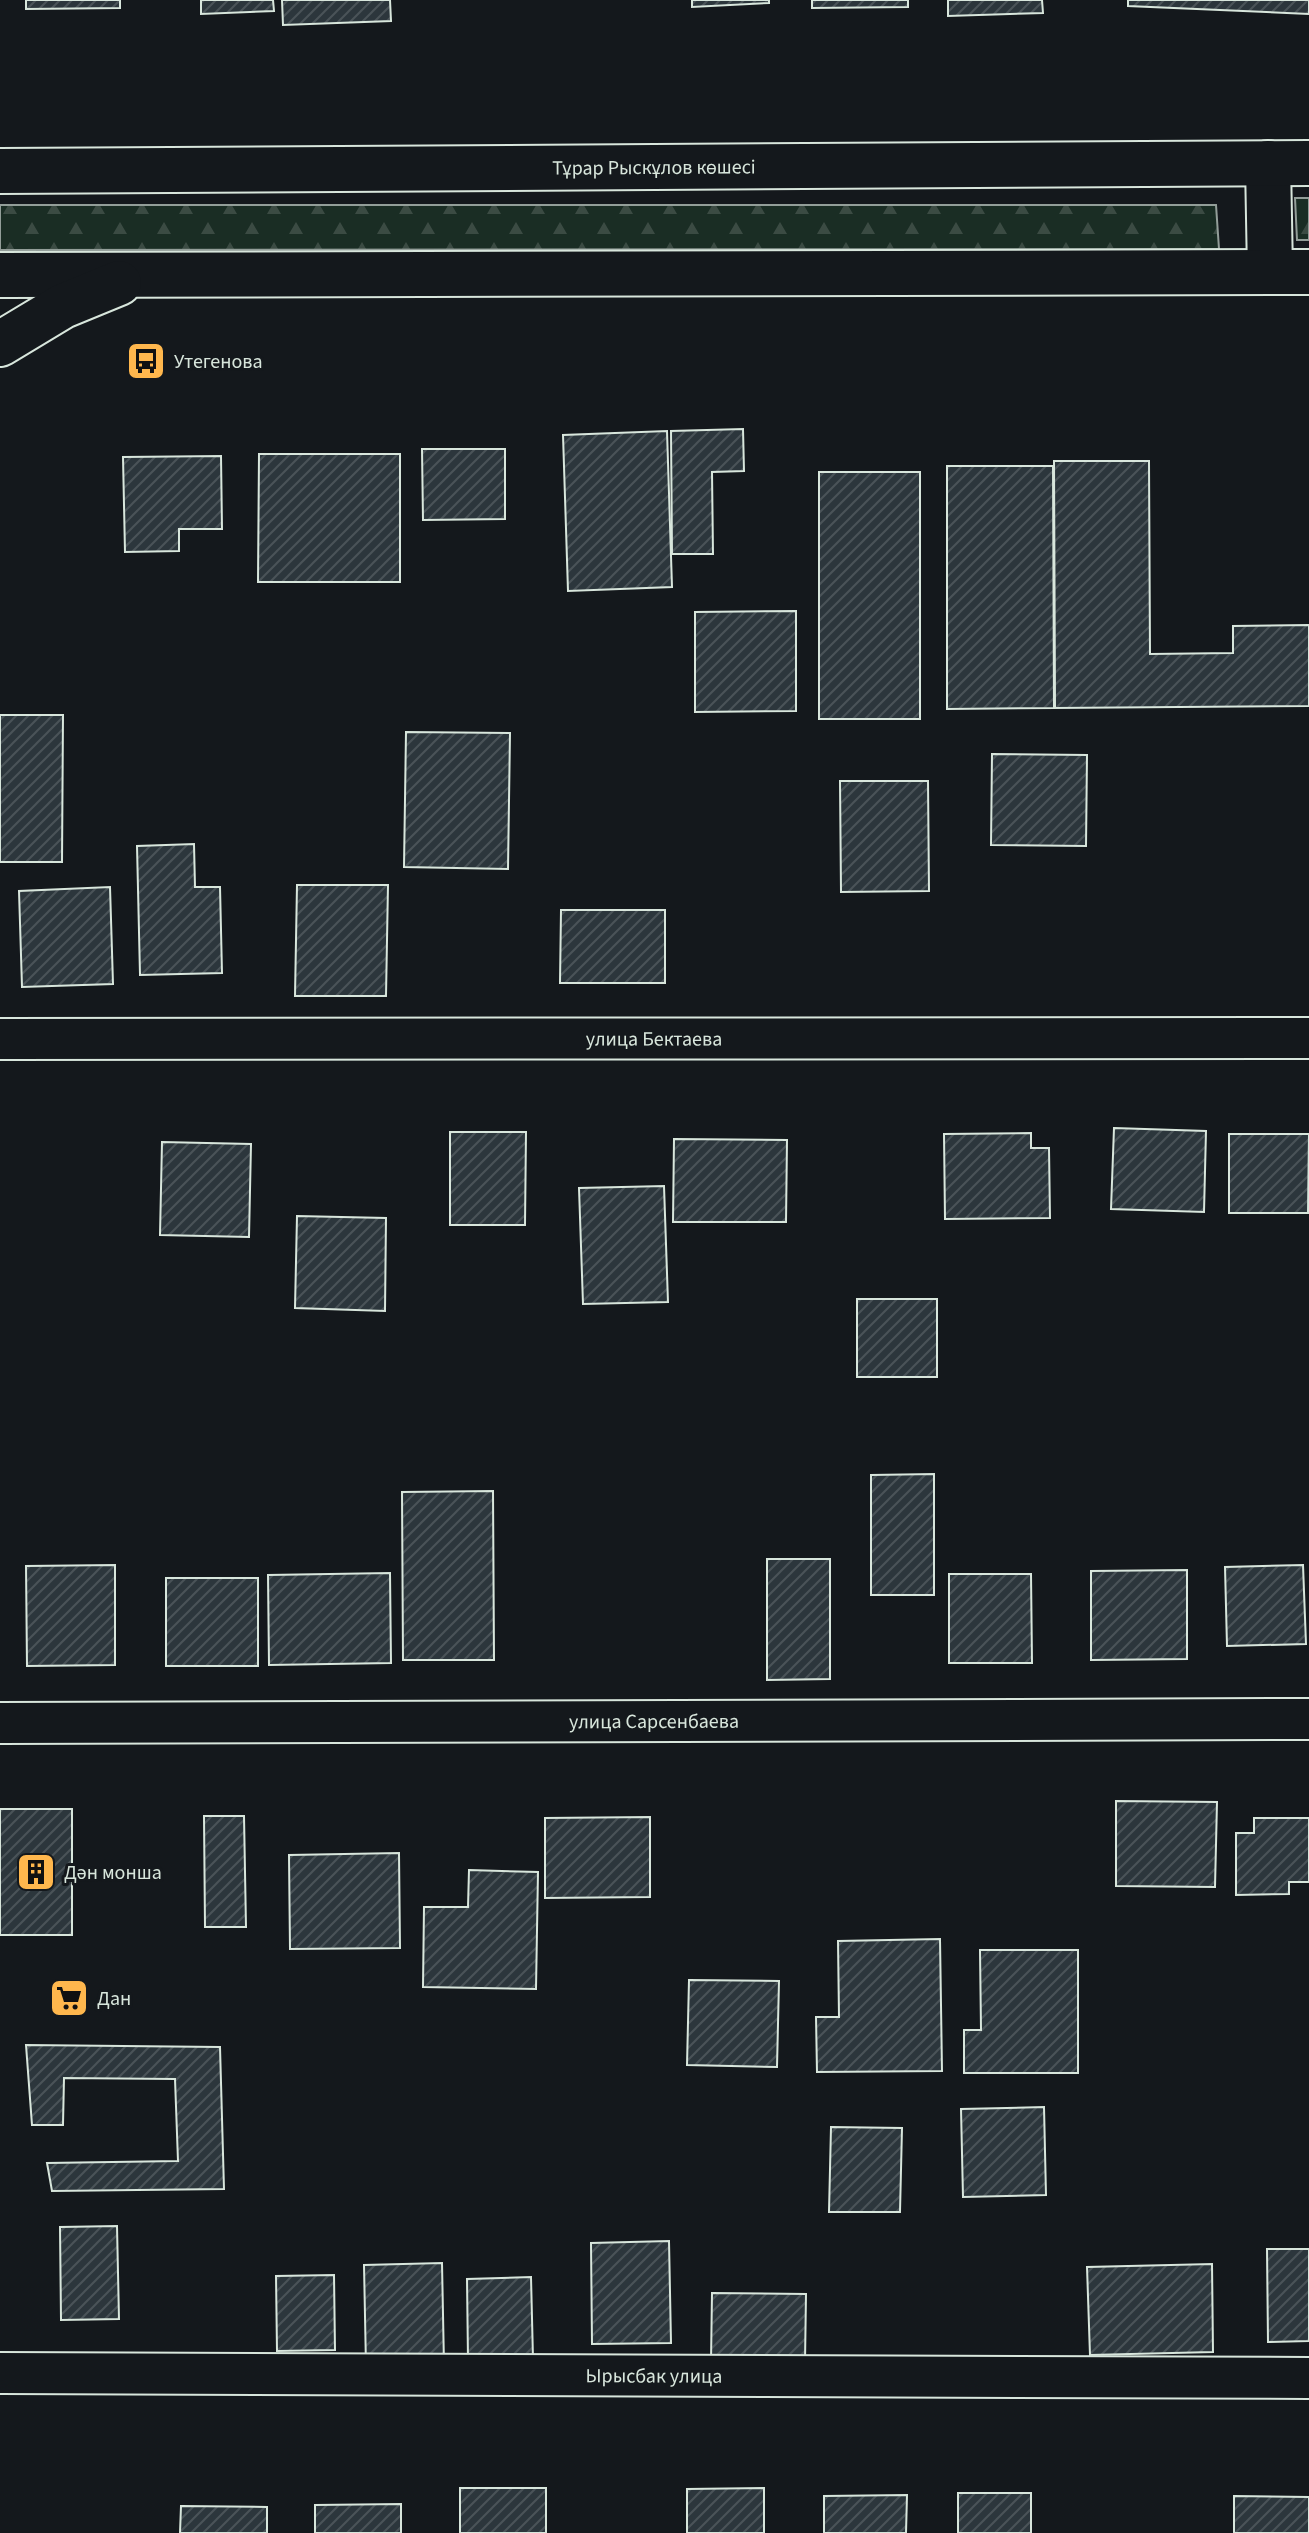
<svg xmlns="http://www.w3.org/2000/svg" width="1309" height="2533" font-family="'Source Sans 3',sans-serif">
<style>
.forest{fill:url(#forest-firs);stroke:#939e99;stroke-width:2}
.building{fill:url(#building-hatch);stroke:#d8e6dc;stroke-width:2}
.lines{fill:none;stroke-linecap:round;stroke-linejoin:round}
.street-casing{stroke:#d8e6dc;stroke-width:44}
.primary-casing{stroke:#d8e6dc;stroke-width:48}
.street{stroke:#14181c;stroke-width:40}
.primary{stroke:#14181c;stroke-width:44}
.labels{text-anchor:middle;stroke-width:6;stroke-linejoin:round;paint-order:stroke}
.street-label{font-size:20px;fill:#d8e6dc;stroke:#14181c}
.poi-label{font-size:20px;fill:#d8e6dc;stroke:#14181c;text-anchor:start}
</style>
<defs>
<pattern id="forest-firs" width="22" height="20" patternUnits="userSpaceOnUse" patternTransform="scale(2)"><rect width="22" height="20" fill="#1a2d24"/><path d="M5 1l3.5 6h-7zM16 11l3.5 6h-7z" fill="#3b4b43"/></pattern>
<pattern id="building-hatch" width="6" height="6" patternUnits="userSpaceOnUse" patternTransform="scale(2)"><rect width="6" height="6" fill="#2c363c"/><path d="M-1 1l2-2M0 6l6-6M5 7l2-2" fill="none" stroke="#4a5358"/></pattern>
</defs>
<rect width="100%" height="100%" fill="#14181c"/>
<g class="forest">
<polygon points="1295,198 1309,198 1309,240 1297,240"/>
<polygon points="0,205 1216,205 1219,249 0,250"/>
</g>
<g class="building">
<polygon points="26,0 120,0 120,8 26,9"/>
<polygon points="201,0 273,0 274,11 201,14"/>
<polygon points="282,0 390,0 391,21 283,25"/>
<polygon points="692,0 769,0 769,3 692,7"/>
<polygon points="812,0 908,0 908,7 812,8"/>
<polygon points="948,0 1042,0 1043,13 948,16"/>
<polygon points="1128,0 1309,0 1309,14 1128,6"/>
<polygon points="743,429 744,471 712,472 713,554 672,554 671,431"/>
<polygon points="667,431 672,587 568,591 563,435"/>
<polygon points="422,449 505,449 505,519 423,520"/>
<polygon points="259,454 400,454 400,582 258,582"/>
<polygon points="221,456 222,529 179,529 179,551 125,552 123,457"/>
<polygon points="1054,461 1149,461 1150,654 1233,653 1233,626 1309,625 1309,706 1055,708"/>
<polygon points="947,466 1053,466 1054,708 947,709"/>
<rect x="819" y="472" width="101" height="247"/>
<polygon points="796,611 796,711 695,712 695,612"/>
<polygon points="0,715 63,715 62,862 0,862"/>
<polygon points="406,732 510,733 508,869 404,867"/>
<polygon points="992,754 1087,755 1086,846 991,845"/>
<polygon points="840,781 928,781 929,891 841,892"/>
<polygon points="194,844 195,887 220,887 222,973 140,975 137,846"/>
<polygon points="297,885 388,885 386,996 295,996"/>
<polygon points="110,887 113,984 22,987 19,891"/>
<polygon points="561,910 665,910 665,983 560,983"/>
<polygon points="1114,1128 1206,1131 1204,1212 1111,1209"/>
<polygon points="450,1132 526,1132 525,1225 450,1225"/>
<polygon points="1031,1133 1031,1148 1049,1148 1050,1218 945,1219 944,1134"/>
<polygon points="1229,1134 1309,1134 1308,1213 1229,1213"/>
<polygon points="674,1139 787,1140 786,1222 673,1222"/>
<polygon points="162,1142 251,1144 249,1237 160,1235"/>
<polygon points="664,1186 668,1302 583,1304 579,1188"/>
<polygon points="297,1216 386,1218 385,1311 295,1308"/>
<rect x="857" y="1299" width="80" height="78"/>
<polygon points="934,1474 934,1595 871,1595 871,1475"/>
<polygon points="493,1491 494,1660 403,1660 402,1492"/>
<polygon points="767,1559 830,1559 830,1679 767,1680"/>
<polygon points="115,1565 115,1665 27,1666 26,1566"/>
<polygon points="1303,1565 1306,1644 1227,1646 1225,1567"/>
<polygon points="1187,1570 1187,1659 1091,1660 1091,1571"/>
<polygon points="390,1573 391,1663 269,1665 268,1575"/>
<polygon points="949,1574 1031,1574 1032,1663 949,1663"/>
<rect x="166" y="1578" width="92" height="88"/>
<polygon points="1116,1801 1217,1802 1215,1887 1116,1886"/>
<rect x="0" y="1809" width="72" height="126"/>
<polygon points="204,1816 244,1816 246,1927 205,1927"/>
<polygon points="650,1817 650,1897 545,1898 545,1818"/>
<polygon points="1254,1818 1309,1818 1309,1882 1289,1882 1289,1894 1236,1895 1236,1833 1254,1833"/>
<polygon points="399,1853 400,1948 290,1949 289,1855"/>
<polygon points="469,1870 538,1872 536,1989 423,1987 424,1907 468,1907"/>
<polygon points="940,1939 942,2071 817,2072 816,2017 839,2017 838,1941"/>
<polygon points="980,1950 1078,1950 1078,2073 964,2073 964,2030 981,2030"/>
<polygon points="689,1980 779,1981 777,2067 687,2065"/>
<polygon points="26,2045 220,2047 224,2189 52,2191 47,2163 178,2161 175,2079 64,2078 63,2125 32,2125"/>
<polygon points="1044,2107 1046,2195 963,2197 961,2109"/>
<polygon points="831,2127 902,2128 900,2212 829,2212"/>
<polygon points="117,2226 119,2319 61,2320 60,2227"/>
<polygon points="669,2241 671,2343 592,2344 591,2243"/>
<polygon points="1267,2249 1309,2249 1309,2341 1268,2342"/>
<polygon points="442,2263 444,2365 366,2367 364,2265"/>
<polygon points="1212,2264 1213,2352 1090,2355 1087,2267"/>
<polygon points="334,2275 335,2350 277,2351 276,2276"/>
<polygon points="531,2277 533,2359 468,2360 467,2279"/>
<polygon points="712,2293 806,2294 805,2362 711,2362"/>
<rect x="460" y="2488" width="86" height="45"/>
<polygon points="764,2488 764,2533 687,2533 687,2489"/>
<rect x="958" y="2493" width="73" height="40"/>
<polygon points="907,2495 906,2533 824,2533 824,2496"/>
<polygon points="1234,2496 1309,2497 1309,2533 1234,2533"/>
<polygon points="401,2504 401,2533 315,2533 315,2505"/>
<polygon points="181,2506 267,2507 267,2533 180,2533"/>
</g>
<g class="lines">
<defs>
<g id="street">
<path id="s1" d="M 0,1039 L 1309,1038"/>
<path id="s2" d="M 0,1723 L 1309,1719"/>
<path id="s3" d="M 0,2373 L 1309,2378"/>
</g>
<g id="primary">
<polyline points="1268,163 1270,272"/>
<path id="s4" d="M 0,171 L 1309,163"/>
<polyline points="0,275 1309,272"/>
<polyline points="0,344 63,306 119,283"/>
</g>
</defs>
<use href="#street" class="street-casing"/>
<use href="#primary" class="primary-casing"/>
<use href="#street" class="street"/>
<use href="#primary" class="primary"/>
</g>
<defs>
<symbol id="bus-square" viewBox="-11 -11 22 22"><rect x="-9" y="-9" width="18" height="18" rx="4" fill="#ffb74d" stroke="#14181c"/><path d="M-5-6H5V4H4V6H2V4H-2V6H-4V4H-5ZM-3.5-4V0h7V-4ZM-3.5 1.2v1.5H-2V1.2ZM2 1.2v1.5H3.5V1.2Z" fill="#111"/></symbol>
<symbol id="building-square" viewBox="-11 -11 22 22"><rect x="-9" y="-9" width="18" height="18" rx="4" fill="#ffb74d" stroke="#14181c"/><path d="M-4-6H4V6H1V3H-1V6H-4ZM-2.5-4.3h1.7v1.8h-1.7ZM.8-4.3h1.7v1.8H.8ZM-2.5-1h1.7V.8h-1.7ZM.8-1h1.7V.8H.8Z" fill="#111"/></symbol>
<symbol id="supermarket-square" viewBox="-11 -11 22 22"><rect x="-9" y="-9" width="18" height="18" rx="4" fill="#ffb74d" stroke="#14181c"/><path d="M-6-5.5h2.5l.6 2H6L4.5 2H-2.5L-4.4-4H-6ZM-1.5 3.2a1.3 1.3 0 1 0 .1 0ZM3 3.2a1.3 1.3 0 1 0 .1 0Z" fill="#111"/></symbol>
</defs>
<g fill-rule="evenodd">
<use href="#bus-square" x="124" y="339" width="44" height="44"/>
<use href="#building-square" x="14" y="1850" width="44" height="44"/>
<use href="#supermarket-square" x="47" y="1976" width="44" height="44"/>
</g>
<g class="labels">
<g class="street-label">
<text dy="7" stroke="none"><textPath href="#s4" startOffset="654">Тұрар Рыскұлов көшесі</textPath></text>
<text dy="7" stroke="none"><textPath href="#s1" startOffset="654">улица Бектаева</textPath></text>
<text dy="7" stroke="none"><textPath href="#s2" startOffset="654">улица Сарсенбаева</textPath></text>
<text dy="7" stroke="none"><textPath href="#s3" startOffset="654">Ырысбак улица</textPath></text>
</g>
<g class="poi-label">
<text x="174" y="368">Утегенова</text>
<text x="64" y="1879">Дән монша</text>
<text x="97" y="2005">Дан</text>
</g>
</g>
</svg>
